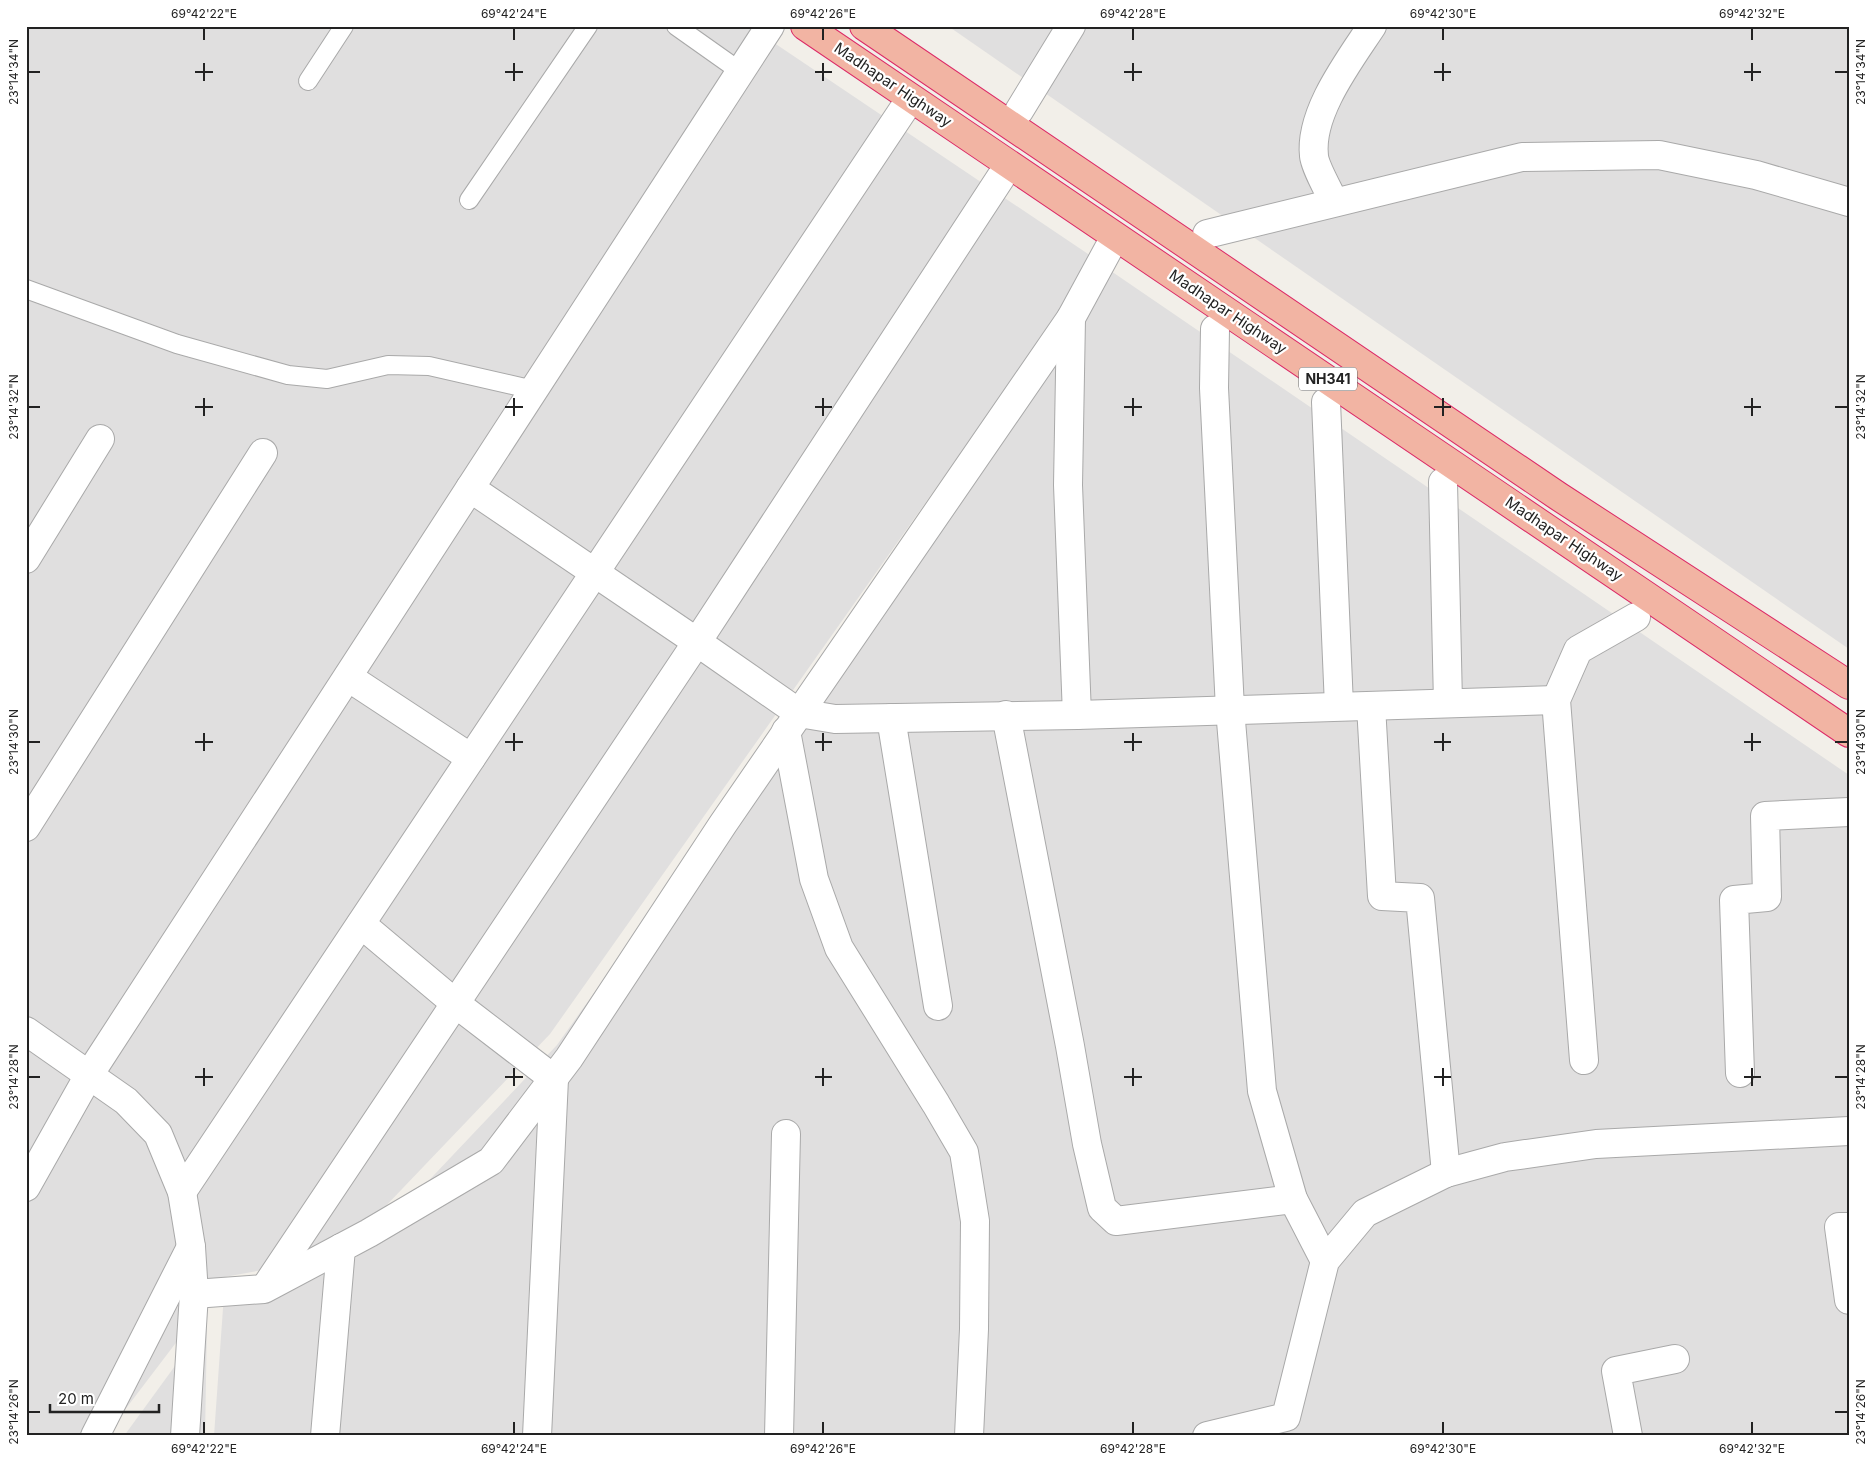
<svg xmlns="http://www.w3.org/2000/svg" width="1875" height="1462" font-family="Inter,sans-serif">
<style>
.residential{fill:#e0dfdf}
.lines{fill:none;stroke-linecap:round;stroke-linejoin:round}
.service-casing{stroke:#a9a9a9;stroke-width:20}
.minor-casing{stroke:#a9a9a9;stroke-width:30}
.trunk-casing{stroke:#dc2a67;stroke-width:30}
.service{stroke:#fff;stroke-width:18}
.minor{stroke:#fff;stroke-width:28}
.trunk{stroke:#f2b4a3;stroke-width:28}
.ticks{fill:none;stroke:#222;stroke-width:2}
.labels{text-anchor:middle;stroke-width:4.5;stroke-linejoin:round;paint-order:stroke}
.shield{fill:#fff;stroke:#646464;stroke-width:1}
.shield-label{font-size:14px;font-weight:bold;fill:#222}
.street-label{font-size:15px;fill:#222;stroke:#fff}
.neatline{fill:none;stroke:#222;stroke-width:2}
.ticks-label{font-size:12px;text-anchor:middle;fill:#222}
</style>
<rect width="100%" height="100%" fill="#f2efe9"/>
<g class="residential">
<polygon points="26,26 749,26 1097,260 550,1034 338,1256 219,1278 210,1298 105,1436 26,1436"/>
<polygon points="948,26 1849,26 1849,649"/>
<polygon points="1108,269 1849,775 1849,1436 214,1436 224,1294 346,1268 557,1045"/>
<polygon points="207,1322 205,1436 124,1436"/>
</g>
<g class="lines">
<defs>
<g id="service">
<polyline points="676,26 741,72"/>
<polyline points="308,81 344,26"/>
<polyline points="469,200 588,26"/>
<polyline points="26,289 177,344 288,375 327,379 388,365 429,366 534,390"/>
</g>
<g id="minor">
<polyline points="1019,111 1071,26"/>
<path d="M 1334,202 C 1329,191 1315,167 1314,156 C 1309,113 1349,61 1372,26"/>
<polyline points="1207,234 1522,157 1659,155 1756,175 1849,202"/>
<polyline points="1071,318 1068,485 1077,715"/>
<polyline points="1215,329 1214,388 1230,709 1262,1091 1293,1199 1325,1261"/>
<polyline points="1326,402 1339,706"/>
<polyline points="1443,482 1448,703"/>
<polyline points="470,488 697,642 799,713 835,719 1077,715 1556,700"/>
<polyline points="26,559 100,439"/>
<polyline points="348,677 471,758"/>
<polyline points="1371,706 1382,896 1420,898 1446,1173"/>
<polyline points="1006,715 1070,1046 1087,1144 1102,1208 1116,1221 1293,1199"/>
<polyline points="891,718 938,1006"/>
<polyline points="786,731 814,879 839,948 936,1104 964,1152 975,1221 974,1329 969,1436"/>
<polyline points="26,827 263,453"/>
<polyline points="361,924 455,1003 554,1079 537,1436"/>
<polyline points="26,1031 126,1101 158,1134 182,1192 191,1247 194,1294 185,1436"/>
<polyline points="1584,1060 1556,700 1578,650 1636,617"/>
<polyline points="1740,1073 1734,900 1767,897 1765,816 1849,812"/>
<polyline points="26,1187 89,1075 770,26"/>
<polyline points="182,1192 903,110"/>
<polyline points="1849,1227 1839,1227 1849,1300"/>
<polyline points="267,1285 697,642 1001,177"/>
<polyline points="194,1294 264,1289 369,1233 491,1161 569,1058 723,824 1071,318 1109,248"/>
<polyline points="95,1436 191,1247"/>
<polyline points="325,1436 341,1248"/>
<polyline points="779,1436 786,1134"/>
<polyline points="1207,1436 1286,1417 1325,1261 1365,1213 1446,1173 1505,1157 1596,1144 1849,1131"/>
<polyline points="1628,1436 1616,1371 1675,1359"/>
</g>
<g id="trunk">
<polyline points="805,26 1849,733"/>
<polyline points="864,26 1558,496 1849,685"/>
</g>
</defs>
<use href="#service" class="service-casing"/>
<use href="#minor" class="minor-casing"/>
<use href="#trunk" class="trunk-casing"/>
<use href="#service" class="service"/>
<use href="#minor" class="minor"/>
<use href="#trunk" class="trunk"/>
</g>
<path class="ticks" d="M 204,28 L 204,40M 514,28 L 514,40M 823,28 L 823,40M 1133,28 L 1133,40M 1443,28 L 1443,40M 1752,28 L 1752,40M 204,63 L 204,81M 514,63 L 514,81M 823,63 L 823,81M 1133,63 L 1133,81M 1443,63 L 1443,81M 1752,63 L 1752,81M 28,72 L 40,72M 195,72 L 213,72M 505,72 L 523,72M 815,72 L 832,72M 1124,72 L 1142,72M 1434,72 L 1451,72M 1744,72 L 1761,72M 1835,72 L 1848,72M 204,398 L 204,416M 514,398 L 514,416M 823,398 L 823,416M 1133,398 L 1133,416M 1443,398 L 1443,416M 1752,398 L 1752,416M 28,407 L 40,407M 195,407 L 213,407M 505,407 L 523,407M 815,407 L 832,407M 1124,407 L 1142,407M 1434,407 L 1451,407M 1744,407 L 1761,407M 1835,407 L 1848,407M 204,733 L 204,751M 514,733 L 514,751M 823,733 L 823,751M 1133,733 L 1133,751M 1443,733 L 1443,751M 1752,733 L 1752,751M 28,742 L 40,742M 195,742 L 213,742M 505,742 L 523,742M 815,742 L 832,742M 1124,742 L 1142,742M 1434,742 L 1451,742M 1744,742 L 1761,742M 1835,742 L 1848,742M 204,1068 L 204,1086M 514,1068 L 514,1086M 823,1068 L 823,1086M 1133,1068 L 1133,1086M 1443,1068 L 1443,1086M 1752,1068 L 1752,1086M 28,1077 L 40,1077M 195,1077 L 213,1077M 505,1077 L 523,1077M 815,1077 L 832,1077M 1124,1077 L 1142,1077M 1434,1077 L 1451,1077M 1744,1077 L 1761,1077M 1835,1077 L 1848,1077M 28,1412 L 40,1412M 1835,1412 L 1848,1412M 204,1422 L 204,1434M 514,1422 L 514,1434M 823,1422 L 823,1434M 1133,1422 L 1133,1434M 1443,1422 L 1443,1434M 1752,1422 L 1752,1434"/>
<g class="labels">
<rect class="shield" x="1299" y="367.5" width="58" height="23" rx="4"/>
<g class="shield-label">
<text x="1328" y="384">NH341</text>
</g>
<g class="street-label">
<text transform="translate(893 85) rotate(34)" y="5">Madhapar Highway</text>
<text transform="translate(1228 312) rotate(34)" y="5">Madhapar Highway</text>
<text transform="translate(1564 539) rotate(34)" y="5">Madhapar Highway</text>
</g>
</g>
<rect width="1875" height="1462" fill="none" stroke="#ffffff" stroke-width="55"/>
<path d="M50 1404v8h109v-8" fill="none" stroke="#222222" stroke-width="2.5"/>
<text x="58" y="1404" font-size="15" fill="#222222" stroke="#ffffff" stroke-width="4" paint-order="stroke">20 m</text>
<rect x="28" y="28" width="1820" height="1406" class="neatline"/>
<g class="ticks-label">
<text x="204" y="18">69°42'22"E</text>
<text x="514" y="18">69°42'24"E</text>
<text x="823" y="18">69°42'26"E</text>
<text x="1133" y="18">69°42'28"E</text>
<text x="1443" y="18">69°42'30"E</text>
<text x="1752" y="18">69°42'32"E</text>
<text transform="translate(14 72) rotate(-90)" y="4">23°14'34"N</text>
<text transform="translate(1861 72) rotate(-90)" y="4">23°14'34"N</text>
<text transform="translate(14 407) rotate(-90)" y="4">23°14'32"N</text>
<text transform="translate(1861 407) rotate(-90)" y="4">23°14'32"N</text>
<text transform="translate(14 742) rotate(-90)" y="4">23°14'30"N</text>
<text transform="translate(1861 742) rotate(-90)" y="4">23°14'30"N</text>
<text transform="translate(14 1077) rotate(-90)" y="4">23°14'28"N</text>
<text transform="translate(1861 1077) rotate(-90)" y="4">23°14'28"N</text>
<text transform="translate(14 1412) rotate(-90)" y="4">23°14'26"N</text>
<text transform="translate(1861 1412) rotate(-90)" y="4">23°14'26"N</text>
<text x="204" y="1453">69°42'22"E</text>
<text x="514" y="1453">69°42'24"E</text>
<text x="823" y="1453">69°42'26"E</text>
<text x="1133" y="1453">69°42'28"E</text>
<text x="1443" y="1453">69°42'30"E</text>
<text x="1752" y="1453">69°42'32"E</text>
</g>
</svg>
